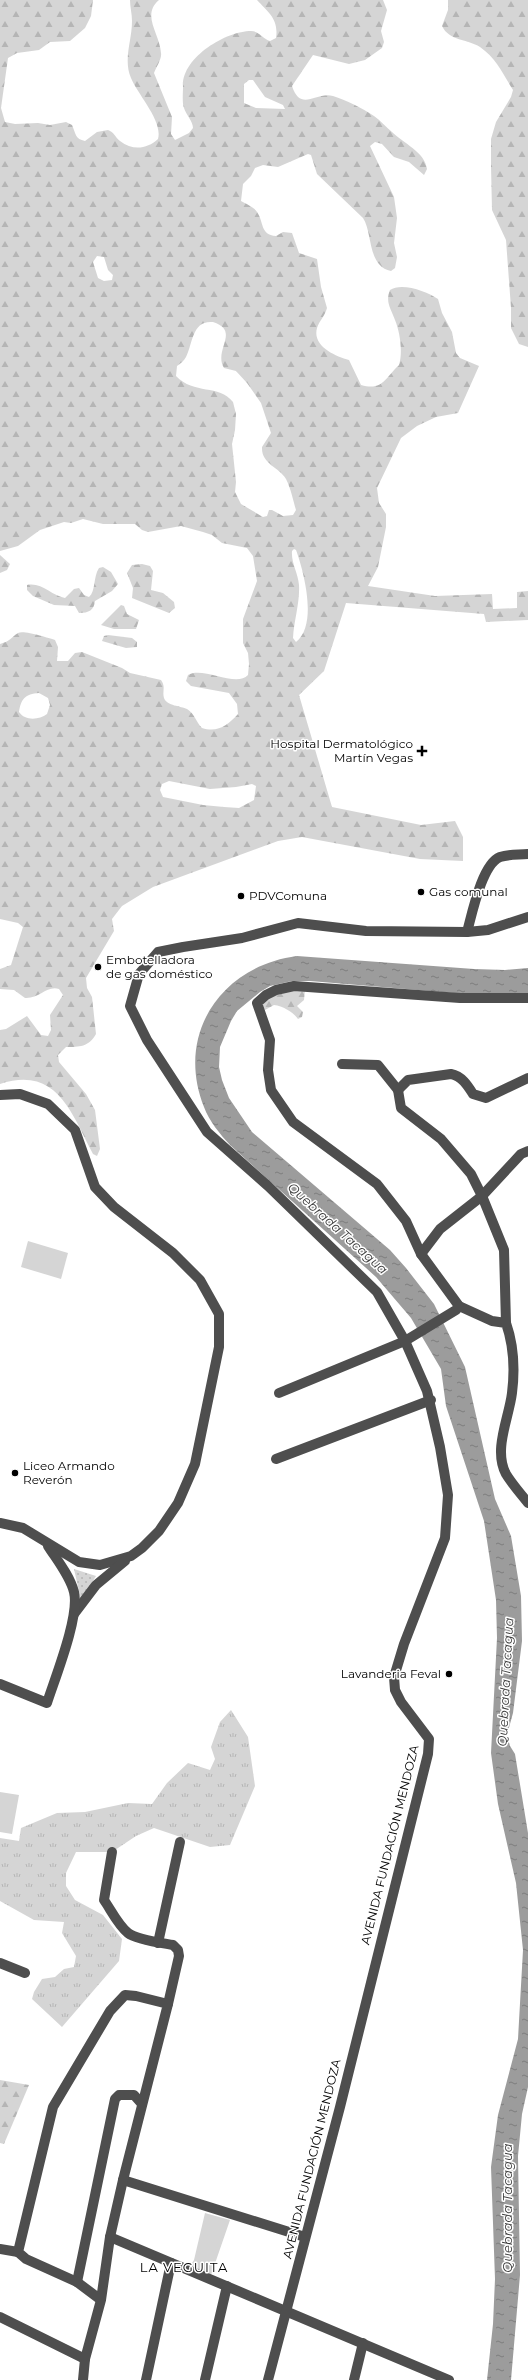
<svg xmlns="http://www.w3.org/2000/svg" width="528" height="2380" font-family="Montserrat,sans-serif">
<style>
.grass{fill:url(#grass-tufts)}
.forest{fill:url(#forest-firs);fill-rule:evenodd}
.park{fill:url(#park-dots)}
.pitch{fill:#d5d5d5}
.water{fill:url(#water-ripples)}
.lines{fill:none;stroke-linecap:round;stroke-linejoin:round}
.minor{stroke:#4e4e4e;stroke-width:10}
.poi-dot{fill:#000;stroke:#fff;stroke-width:1.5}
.labels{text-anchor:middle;stroke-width:3;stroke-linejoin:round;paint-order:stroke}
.poi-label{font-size:12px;fill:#000;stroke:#fff;text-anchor:start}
.street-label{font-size:12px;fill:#000;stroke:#fff}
.water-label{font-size:13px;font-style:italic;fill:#3d3d3d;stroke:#fff}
.neighbourhood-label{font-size:13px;letter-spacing:1px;fill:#000;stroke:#fff}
</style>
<defs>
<pattern id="grass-tufts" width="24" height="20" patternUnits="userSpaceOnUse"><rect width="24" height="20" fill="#d5d5d5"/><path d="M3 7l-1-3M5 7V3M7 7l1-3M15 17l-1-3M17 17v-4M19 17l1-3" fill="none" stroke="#b5b5b5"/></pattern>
<pattern id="forest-firs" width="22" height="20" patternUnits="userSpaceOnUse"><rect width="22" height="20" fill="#d5d5d5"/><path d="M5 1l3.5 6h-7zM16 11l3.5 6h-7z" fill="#b5b5b5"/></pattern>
<pattern id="park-dots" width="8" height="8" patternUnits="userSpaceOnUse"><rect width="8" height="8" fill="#d5d5d5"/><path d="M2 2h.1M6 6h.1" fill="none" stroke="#b5b5b5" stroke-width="1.8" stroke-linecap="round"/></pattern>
<pattern id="water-ripples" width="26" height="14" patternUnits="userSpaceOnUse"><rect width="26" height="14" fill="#9c9c9c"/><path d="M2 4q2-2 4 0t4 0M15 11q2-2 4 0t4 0" fill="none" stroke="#7d7d7d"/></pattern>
</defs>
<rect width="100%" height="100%" fill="#fff"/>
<polygon class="grass" points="231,1710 248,1737 255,1786 230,1845 210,1847 154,1828 136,1836 112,1852 76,1852 66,1873 66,1886 75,1900 103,1915 122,1939 119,1961 62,2027 32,1999 34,1992 42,1979 55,1977 64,1969 74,1967 76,1956 62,1933 64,1922 34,1920 0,1901 0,1838 19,1841 21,1828 57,1813 85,1812 128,1803 152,1804 167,1783 188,1763 210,1770 215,1759 211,1747 220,1722"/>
<g class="forest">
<path d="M 0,0 L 93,0 L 91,16 L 85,28 L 70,41 L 50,42 L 39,50 L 17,53 L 8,58 L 1,108 L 5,122 L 15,124 L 38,123 L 50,125 L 66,122 L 72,125 C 76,134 75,139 85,141 L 97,132 L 108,130 C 114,132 115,137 120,141 C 133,151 147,149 158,139 C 163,121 138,95 131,78 C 123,59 132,41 132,21 C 132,14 130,7 130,0 L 159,0 C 141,15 160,34 161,53 C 162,59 156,67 154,73 L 172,117 L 171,134 L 175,140 L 189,133 L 193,128 C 193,121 186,115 184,108 C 182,103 183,93 183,87 C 181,58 226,31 251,31 C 259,31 263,39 270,41 L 276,38 C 279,19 268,12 257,0 L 383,0 L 387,10 L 381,31 L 384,42 L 382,48 L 365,60 L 349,64 L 313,55 L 292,86 C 301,113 316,91 333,96 C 346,100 362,108 374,116 C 380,120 386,127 392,132 C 403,143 425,152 427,169 L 424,175 L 409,162 L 394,157 L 382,144 L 375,142 L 370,146 L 394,197 L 397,218 L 394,243 L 397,257 L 395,268 L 391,271 C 367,266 373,233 363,218 L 317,174 L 311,155 L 308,154 L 278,167 L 263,165 L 255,168 L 251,176 L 243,184 L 241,201 C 246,204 254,207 257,212 C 264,222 260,235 276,236 L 283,232 L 292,233 L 299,253 L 317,259 L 321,287 L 327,308 C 325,316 319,321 317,328 C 312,346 335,356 349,360 L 361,385 C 383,391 385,378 399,365 C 403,352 400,332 395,320 C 391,309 385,302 390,290 C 401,282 427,291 438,299 L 442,313 L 452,332 L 456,353 L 460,358 L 479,366 L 458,413 L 436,417 L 417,426 L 401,438 L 377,488 L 379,503 L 386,514 L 386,527 L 378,567 L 368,586 L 435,596 L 492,594 L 493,609 L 517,608 L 517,592 L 528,591 L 528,620 L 486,622 L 484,614 L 346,603 L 324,671 L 299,695 L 332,807 L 421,825 L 455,821 L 463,837 L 463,861 L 420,859 L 302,837 L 278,841 L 153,887 L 122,906 L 112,919 L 114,931 L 86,978 L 87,988 L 92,997 L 96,1034 C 89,1047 79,1047 66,1047 L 58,1055 L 59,1062 L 86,1094 L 95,1110 L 100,1149 L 97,1156 L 93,1154 C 72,1115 58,1065 0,1084 L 0,1030 L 6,1029 L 27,1016 L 41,1035 L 48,1036 L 51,1030 L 50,1015 L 63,995 L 59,989 C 47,985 39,999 25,998 L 14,990 L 0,989 L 0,969 L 11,965 L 23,927 L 18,923 L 0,919 L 0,644 C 11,641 10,638 18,633 C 24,630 48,638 55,640 L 58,647 L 57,661 L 68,661 L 75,653 L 82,652 L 122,668 L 130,673 L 161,680 C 166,687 162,691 164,698 C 167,706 181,706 187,709 C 195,714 196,722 202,728 C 218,733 228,725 238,714 L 237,704 L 229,693 L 191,686 L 186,681 L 188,675 C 203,666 236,688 248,675 L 249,664 L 248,653 L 243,643 L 243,619 L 257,581 L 253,556 L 247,548 L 222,543 L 212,535 L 203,532 L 181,526 L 148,532 L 142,530 L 135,524 L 103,524 L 83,519 L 71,523 L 64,522 L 40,530 L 18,546 L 0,551 ZM 249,80 L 253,80 L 265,97 L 283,105 L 285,109 L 256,108 L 244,103 L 244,84 ZM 97,256 L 104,257 L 108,270 L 113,275 L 112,280 L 104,281 L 98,278 L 93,262 ZM 213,322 C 241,331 213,350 224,368 L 236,371 L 247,383 L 261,403 L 271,433 L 262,447 C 261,464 279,467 286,479 C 291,489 293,500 296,510 L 293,515 L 283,516 L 272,510 L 269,510 L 267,516 L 263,517 L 241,504 L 235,492 L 236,482 L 232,444 L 235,430 L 236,414 L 233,402 C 219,384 194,395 176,376 L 177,366 C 180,364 184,361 186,357 C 193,343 192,320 213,322 ZM 294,549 L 296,550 C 304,572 318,625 296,642 L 293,638 C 294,620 300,603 299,585 C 298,573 291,563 292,551 ZM 39,693 L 48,698 L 50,705 L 47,714 C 39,720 25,721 19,712 C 21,699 25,694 39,693 ZM 169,781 L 210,789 L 236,787 L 252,784 L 256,786 L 254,800 L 239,808 L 224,807 L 203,805 L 163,797 L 160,790 L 162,784 Z"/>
<path d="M 448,0 L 528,0 L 528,347 L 519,344 L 511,328 L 511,308 L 506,240 L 492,210 L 491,166 L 491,139 L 496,122 L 511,97 L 513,90 C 503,74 496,58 480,47 C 468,39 449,41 442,26 L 448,10 Z"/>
<polygon points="0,555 10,564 7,570 0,573"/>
<polygon points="142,564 150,566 153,571 151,590 163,593 174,602 175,608 169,613 132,598 133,588 127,573 132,565"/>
<path d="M 103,567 L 111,572 L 118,584 L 112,591 L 95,601 C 94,610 89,613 79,613 L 75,606 L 54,605 L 33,596 L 27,590 L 27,585 C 42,582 52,596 65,598 L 74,589 L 79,588 L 84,595 L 89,597 C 96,591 93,577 99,568 Z"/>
<polygon points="121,605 124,606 127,614 139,620 136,629 114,629 101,625"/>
<polygon points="108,635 132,638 137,642 137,647 126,648 102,641 104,636"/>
<path d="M 290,989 L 305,990 L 304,1000 L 297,1006 L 303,1012 L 302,1017 L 298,1019 C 293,1012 283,1006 274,1005 L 265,1010 L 262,1008 C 266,992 280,998 290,989 Z"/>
<polygon points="0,2080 29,2085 4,2144 0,2143"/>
</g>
<polygon class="park" points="74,1569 96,1576 81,1600"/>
<g class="pitch">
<polygon points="28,1241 68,1253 61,1279 21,1267"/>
<polygon points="0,1792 19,1795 12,1834 0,1832"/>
<polygon points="205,2213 230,2220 210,2278 188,2269 194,2260"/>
</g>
<path class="water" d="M 297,956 L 474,969 L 505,970 L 528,968 L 528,995 L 478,995 L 310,981 L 292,981 L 270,986 L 260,992 L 237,1011 L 231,1021 L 220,1047 L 219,1067 L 222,1080 L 229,1098 L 252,1132 L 390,1250 L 406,1268 L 434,1304 L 465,1367 L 495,1499 L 511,1536 L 521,1596 L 522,1641 L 513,1713 L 507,1735 L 510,1746 L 515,1754 L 528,1833 L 528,2087 L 522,2114 L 518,2156 L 520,2275 L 511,2380 L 487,2380 L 493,2324 L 495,2279 L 491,2167 L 498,2115 L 518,2039 L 523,1950 L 516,1883 L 498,1804 L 491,1753 L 497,1638 L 496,1600 L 484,1521 L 446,1406 L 441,1369 L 411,1318 L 376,1277 L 230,1145 C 220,1134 209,1121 204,1107 C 175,1034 221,966 297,956 Z"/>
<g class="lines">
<g class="minor">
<path d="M 467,932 C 472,914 482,864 500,857 C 509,854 519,855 528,854"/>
<path d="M 528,998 L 460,998 L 294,986 L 276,990 L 266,995 L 257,1003 L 270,1040 L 268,1070 L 271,1090 L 293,1122 L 377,1184 L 406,1221 L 421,1254 L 459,1306 L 492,1321 L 506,1323 C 514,1346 515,1369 512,1393 C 509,1418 493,1450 506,1474 C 512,1484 521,1494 528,1503"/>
<polyline points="342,1064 378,1065 398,1090 401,1108 441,1139 471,1174 482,1196 504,1250 506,1323"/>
<path d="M 398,1090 L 408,1080 L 451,1074 C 462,1076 468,1086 473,1094 L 486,1098 L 528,1078"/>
<polyline points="0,1095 20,1094 48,1104 75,1130 95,1187 114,1207 173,1253 200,1280 219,1314 219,1347 195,1464 178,1503 159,1531 142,1548 131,1556 100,1565 79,1562 23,1528 0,1523"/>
<polyline points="421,1254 440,1229 482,1196 521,1154 528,1151"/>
<polyline points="279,1393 405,1341 456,1310 459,1306"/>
<polyline points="276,1459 431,1400"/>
<polyline points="74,1614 96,1585 125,1561"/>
<path d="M 0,1684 L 47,1703 C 55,1678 80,1616 74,1592 C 70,1576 57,1560 48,1546"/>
<path d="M 112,1852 L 104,1900 C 111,1910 118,1925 128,1933 C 137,1940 162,1943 173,1945 L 178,1950 L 179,1956 L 168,2004"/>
<polyline points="158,1943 180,1842"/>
<polyline points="0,1963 25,1973"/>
<polyline points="123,2180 305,2237"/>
<polyline points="110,2237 449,2380"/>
<polyline points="0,2249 18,2252"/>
<polyline points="77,2282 115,2099 119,2095 134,2095 142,2104"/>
<polyline points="0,2317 85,2359"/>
<polyline points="83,2380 85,2359 101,2300 110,2237 123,2180 168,2004 136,1996 125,1995 110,2011 53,2107 18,2252 26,2259 77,2282 101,2300"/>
<polyline points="146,2380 171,2263"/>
<polyline points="205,2380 227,2286"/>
<polyline points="268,2380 340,2107 428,1754 429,1739 401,1702 395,1690 394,1677 404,1644 445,1538 448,1495 440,1447 427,1391 405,1341 377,1292 268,1186 207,1132 147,1040 130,1006 139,974 158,952 183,947 242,938 298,923 366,931 467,932 488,930 528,917"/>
<polyline points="354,2380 363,2343"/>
</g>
</g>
<g class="poi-dot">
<path d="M420 745h4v4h4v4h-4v4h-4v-4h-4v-4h4z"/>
<circle cx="421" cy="892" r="4"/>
<circle cx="241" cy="896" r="4"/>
<circle cx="98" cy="967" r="4"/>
<circle cx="15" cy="1473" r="4"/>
<circle cx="449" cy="1674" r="4"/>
</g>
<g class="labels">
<g class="poi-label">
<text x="413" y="748" text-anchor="end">Hospital Dermatológico<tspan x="413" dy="14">Martín Vegas</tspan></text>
<text x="429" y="896">Gas comunal</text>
<text x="249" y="900">PDVComuna</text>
<text x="106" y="964">Embotelladora<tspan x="106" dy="14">de gas doméstico</tspan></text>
<text x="23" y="1470">Liceo Armando<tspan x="23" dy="14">Reverón</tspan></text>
<text x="441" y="1678" text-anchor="end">Lavanderia Feval</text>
</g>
<g class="street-label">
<text transform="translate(390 1845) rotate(-76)" y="4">AVENIDA FUNDACIÓN MENDOZA</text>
<text transform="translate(312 2159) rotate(-76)" y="4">AVENIDA FUNDACIÓN MENDOZA</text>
</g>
<g class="water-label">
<text transform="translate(338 1228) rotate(42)" y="5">Quebrada Tacagua</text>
<text transform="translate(505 1682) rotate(-87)" y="5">Quebrada Tacagua</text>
<text transform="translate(507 2208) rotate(-90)" y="5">Quebrada Tacagua</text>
</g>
<g class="neighbourhood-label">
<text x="184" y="2272">LA VEGUITA</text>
</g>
</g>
</svg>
